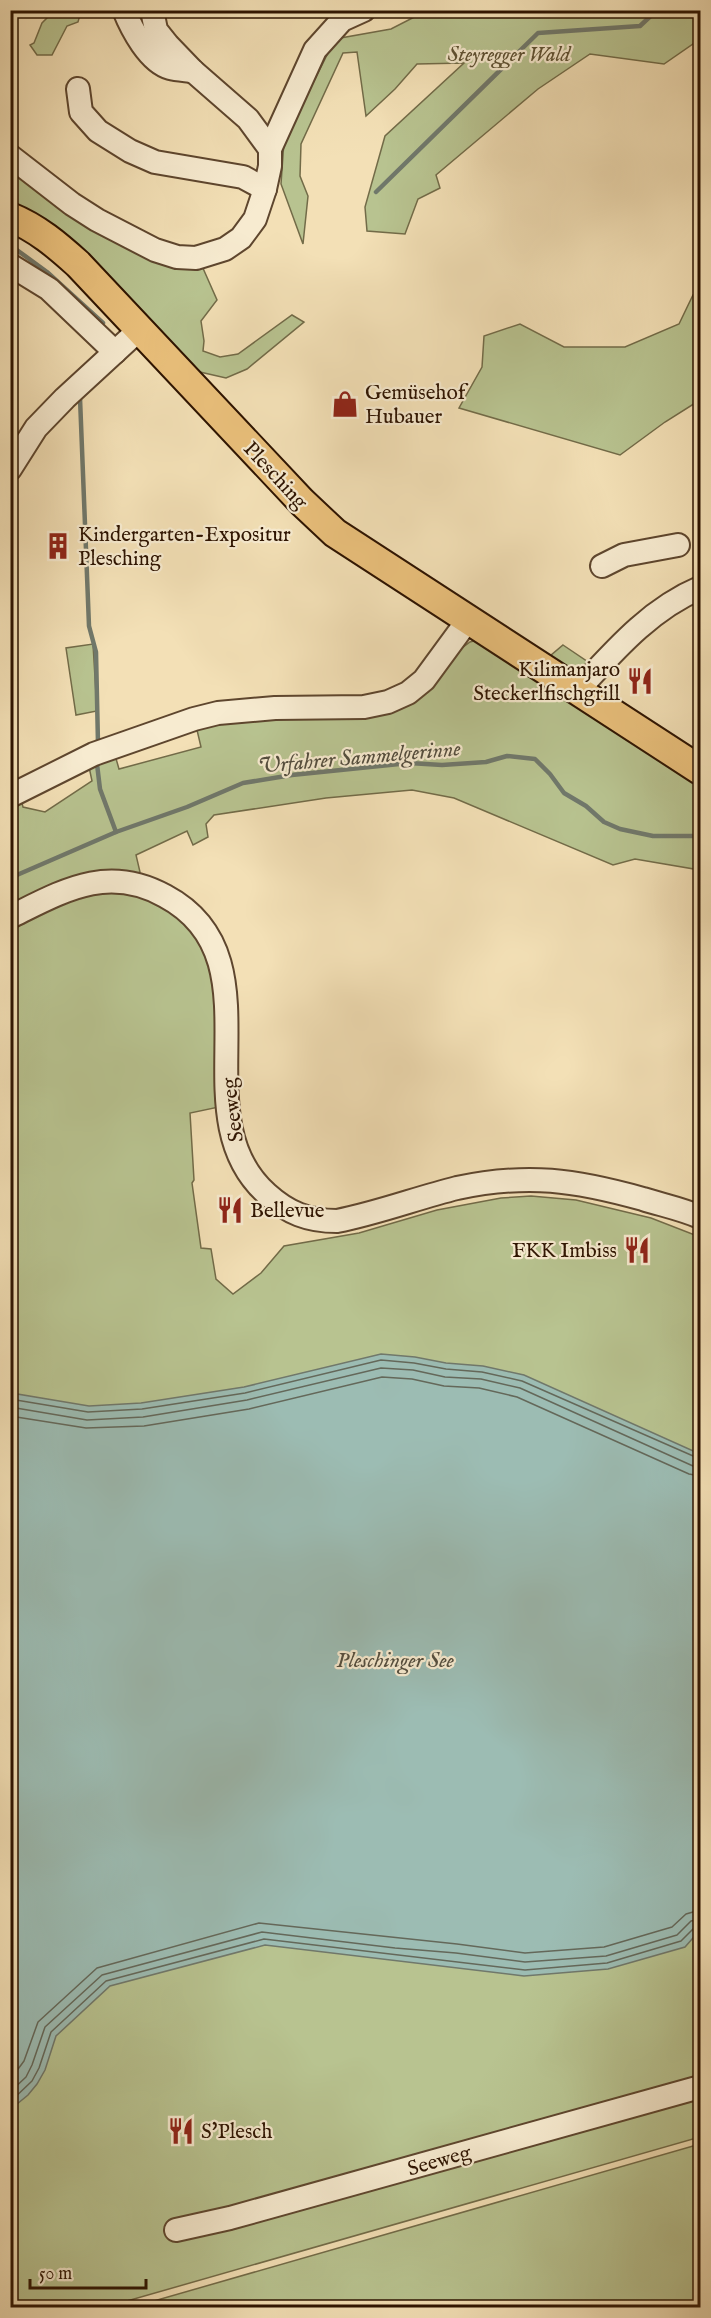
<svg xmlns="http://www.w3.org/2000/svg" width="711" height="2318" font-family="'IM FELL English',serif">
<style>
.green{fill:#b8c390;stroke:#726b48;stroke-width:1.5}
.water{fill:#9cbcb3;stroke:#70786b;stroke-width:1.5}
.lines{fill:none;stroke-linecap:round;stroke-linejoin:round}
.shore{stroke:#64685a;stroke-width:1.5}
.stream{stroke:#70786b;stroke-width:4.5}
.minor-casing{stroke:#5e462e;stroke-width:26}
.major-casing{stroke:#2d1300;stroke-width:32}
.minor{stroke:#f7ebd0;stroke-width:22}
.major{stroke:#eac07b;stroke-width:28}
.labels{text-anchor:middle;stroke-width:4.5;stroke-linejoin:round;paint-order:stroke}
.park-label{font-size:21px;font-style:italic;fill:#5e5132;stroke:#f7ebd0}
.poi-label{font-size:21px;fill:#2d1300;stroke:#f7ebd0;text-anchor:start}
.street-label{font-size:21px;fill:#2d1300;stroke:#f7ebd0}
.water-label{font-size:22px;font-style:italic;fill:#544e3f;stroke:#f7ebd0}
</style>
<rect width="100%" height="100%" fill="#f3e0b6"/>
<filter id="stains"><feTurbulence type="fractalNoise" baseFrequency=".00333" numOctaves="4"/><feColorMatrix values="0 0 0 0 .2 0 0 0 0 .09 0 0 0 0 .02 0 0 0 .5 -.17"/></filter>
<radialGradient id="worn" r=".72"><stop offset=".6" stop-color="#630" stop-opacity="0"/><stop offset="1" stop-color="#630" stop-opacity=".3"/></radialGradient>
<g class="green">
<polygon points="55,10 81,11 78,22 67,26 52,55 37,55 30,45 34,43 42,23"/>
<polygon points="491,10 700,11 700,39 664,64 590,54 538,89 436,175 440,188 418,199 405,234 367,231 365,207 385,136 464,63 417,64 395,89 366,116 357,52 343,53 301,144 300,176 308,196 303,244 281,184 284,141 335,39 391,29 426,11 469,13"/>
<polygon points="10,164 202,266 217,300 201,321 204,341 203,351 220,357 238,354 292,315 304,322 247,369 226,378 200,372 58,229 11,200"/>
<polygon points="700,289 700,400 665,422 620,455 459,408 482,367 484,336 520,324 564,347 625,347 679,324 693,295"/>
<polygon points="477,640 700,781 700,870 635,859 613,865 454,798 412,790 326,798 214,815 206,824 208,837 193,845 187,831 136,855 140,872 132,876 11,911 11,804 21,799 23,807 45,812 92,781 89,767 115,755 119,769 201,747 197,730 221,722 357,715 458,651 470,642"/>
<polygon points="93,644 97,711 76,715 66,648"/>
<polygon points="563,645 591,664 581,676 550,656"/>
<polygon points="96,891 122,892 148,896 189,920 218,976 219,1107 190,1113 194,1180 192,1183 201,1248 211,1249 216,1279 233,1294 261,1273 284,1246 359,1233 437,1210 501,1198 531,1196 576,1200 651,1218 700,1237 700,2137 106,2307 11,2307 10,926 43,911"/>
<polygon points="700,2144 700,2307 133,2307"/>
</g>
<polygon class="water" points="381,1354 415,1357 446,1363 483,1366 524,1375 700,1454 700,1930 685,1947 608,1969 524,1976 265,1945 110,1986 56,2036 45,2070 37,2084 28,2095 11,2109 11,1393 89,1406 141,1403 244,1387"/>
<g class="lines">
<g class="shore">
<polyline points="10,1399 88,1412 142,1409 245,1393 381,1360 414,1363 446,1369 482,1372 522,1381 700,1459"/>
<polyline points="10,1407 87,1420 143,1417 247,1400 381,1368 413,1370 445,1377 481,1379 520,1388 693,1466 700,1467"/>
<polyline points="10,1416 86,1428 144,1426 249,1409 382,1377 412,1379 444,1386 479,1388 517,1397 689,1474 700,1476"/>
<polyline points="10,2080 24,2061 38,2022 97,1968 259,1923 457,1944 525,1953 604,1947 672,1927 686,1914 700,1910"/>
<polyline points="10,2092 26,2077 32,2065 45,2027 102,1975 262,1932 395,1948 456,1953 525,1962 606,1956 677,1935 691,1921 700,1919"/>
<polyline points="10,2102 32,2081 39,2068 51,2032 106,1981 264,1939 525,1970 607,1963 681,1941 694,1928 700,1927"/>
</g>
<g class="stream">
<polyline points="376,192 538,33 640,26 657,10"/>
<polyline points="10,245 47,272 103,323"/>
<polyline points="80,398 89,626 96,652 98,744"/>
<polyline points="97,764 100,789 116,832"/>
<polyline points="10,878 116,832 187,807 243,783 292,775 409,763 442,765 486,762 507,756 535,759 550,774 564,793 586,806 604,822 620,829 653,836 700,836"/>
</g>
<defs>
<g id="minor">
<path d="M 124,10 C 132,30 149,62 170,68 C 177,70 186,70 193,71"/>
<polyline points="78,89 81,112 98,131 130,151 155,162 243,177 265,189"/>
<polyline points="270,149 315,50 342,20 364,10"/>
<polyline points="10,156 72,204 97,220 155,250 177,257 196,258 225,249 241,238 255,219 265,189 270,166 270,149 248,119 193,71 168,45 156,30 152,10"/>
<polyline points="10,265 49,289 115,352"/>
<polyline points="10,469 36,428 65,398 140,329"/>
<polyline points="602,566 624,555 678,545"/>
<path d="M 578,690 C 614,651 650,609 700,588"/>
<polyline points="10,796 94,754 194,719 218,713 275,708 364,707 388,702 408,693 424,680 468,620"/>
<path d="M 10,917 C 63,891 107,864 165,896 C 283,959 177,1114 267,1194 C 288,1213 308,1221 337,1221 C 378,1213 417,1198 457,1188 C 528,1173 575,1180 643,1199 C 662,1205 682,1209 700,1217"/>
<polyline points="176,2230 230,2218 700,2087"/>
</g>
<path id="major" d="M 10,217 C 37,228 57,245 78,264 L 302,502 L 335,533 L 700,770"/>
</defs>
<use href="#minor" class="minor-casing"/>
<use href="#major" class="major-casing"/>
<use href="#minor" class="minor"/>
<use href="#major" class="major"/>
</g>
<defs>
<symbol id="shop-bare" viewBox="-9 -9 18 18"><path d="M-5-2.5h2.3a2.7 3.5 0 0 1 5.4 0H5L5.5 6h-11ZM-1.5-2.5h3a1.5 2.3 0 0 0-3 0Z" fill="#8f2418" stroke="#f7ebd0" stroke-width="2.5" paint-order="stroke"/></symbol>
<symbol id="building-bare" viewBox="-9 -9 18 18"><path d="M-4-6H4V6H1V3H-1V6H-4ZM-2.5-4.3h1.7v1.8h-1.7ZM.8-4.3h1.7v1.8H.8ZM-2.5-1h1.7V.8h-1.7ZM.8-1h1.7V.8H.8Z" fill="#8f2418" stroke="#f7ebd0" stroke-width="2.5" paint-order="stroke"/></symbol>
<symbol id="restaurant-bare" viewBox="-9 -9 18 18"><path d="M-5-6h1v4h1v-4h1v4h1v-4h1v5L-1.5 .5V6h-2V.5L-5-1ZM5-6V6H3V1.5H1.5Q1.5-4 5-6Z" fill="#8f2418" stroke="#f7ebd0" stroke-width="2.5" paint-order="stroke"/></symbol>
</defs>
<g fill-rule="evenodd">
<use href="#shop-bare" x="326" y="385" width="38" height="38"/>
<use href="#building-bare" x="39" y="527" width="38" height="38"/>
<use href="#restaurant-bare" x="621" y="662" width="38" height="38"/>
<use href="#restaurant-bare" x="211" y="1191" width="38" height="38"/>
<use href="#restaurant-bare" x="618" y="1231" width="38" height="38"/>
<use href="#restaurant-bare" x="162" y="2112" width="38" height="38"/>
</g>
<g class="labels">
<g class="park-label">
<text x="509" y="61">Steyregger Wald</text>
</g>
<g class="poi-label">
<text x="365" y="399">Gemüsehof<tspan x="365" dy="24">Hubauer</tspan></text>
<text x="78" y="541">Kindergarten-Expositur<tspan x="78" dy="24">Plesching</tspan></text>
<text x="620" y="676" text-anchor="end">Kilimanjaro<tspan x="620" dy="24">Steckerlfischgrill</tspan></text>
<text x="250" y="1217">Bellevue</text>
<text x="617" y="1257" text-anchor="end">FKK Imbiss</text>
<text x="201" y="2138">S'Plesch</text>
</g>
<g class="street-label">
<text transform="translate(276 475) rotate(47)" y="7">Plesching</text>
<text transform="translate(232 1110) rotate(-97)" y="7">Seeweg</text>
<text transform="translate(439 2160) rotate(-16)" y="7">Seeweg</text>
</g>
<g class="water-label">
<text transform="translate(359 756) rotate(-5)" y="8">Urfahrer Sammelgerinne</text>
<text x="395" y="1667">Pleschinger See</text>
</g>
</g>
<rect width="711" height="2318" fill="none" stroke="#f3e0b6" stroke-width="36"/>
<rect x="12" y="12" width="687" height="2294" fill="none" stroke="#2d1300" stroke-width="3"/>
<rect x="18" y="18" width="675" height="2282" fill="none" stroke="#2d1300" stroke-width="1.5"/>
<path d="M30 2279v9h116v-9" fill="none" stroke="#2d1300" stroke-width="3"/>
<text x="39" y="2279" font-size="18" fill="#2d1300" stroke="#f7ebd0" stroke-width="4.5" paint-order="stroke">50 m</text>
<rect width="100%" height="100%" filter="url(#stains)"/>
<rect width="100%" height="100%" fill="url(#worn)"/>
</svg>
